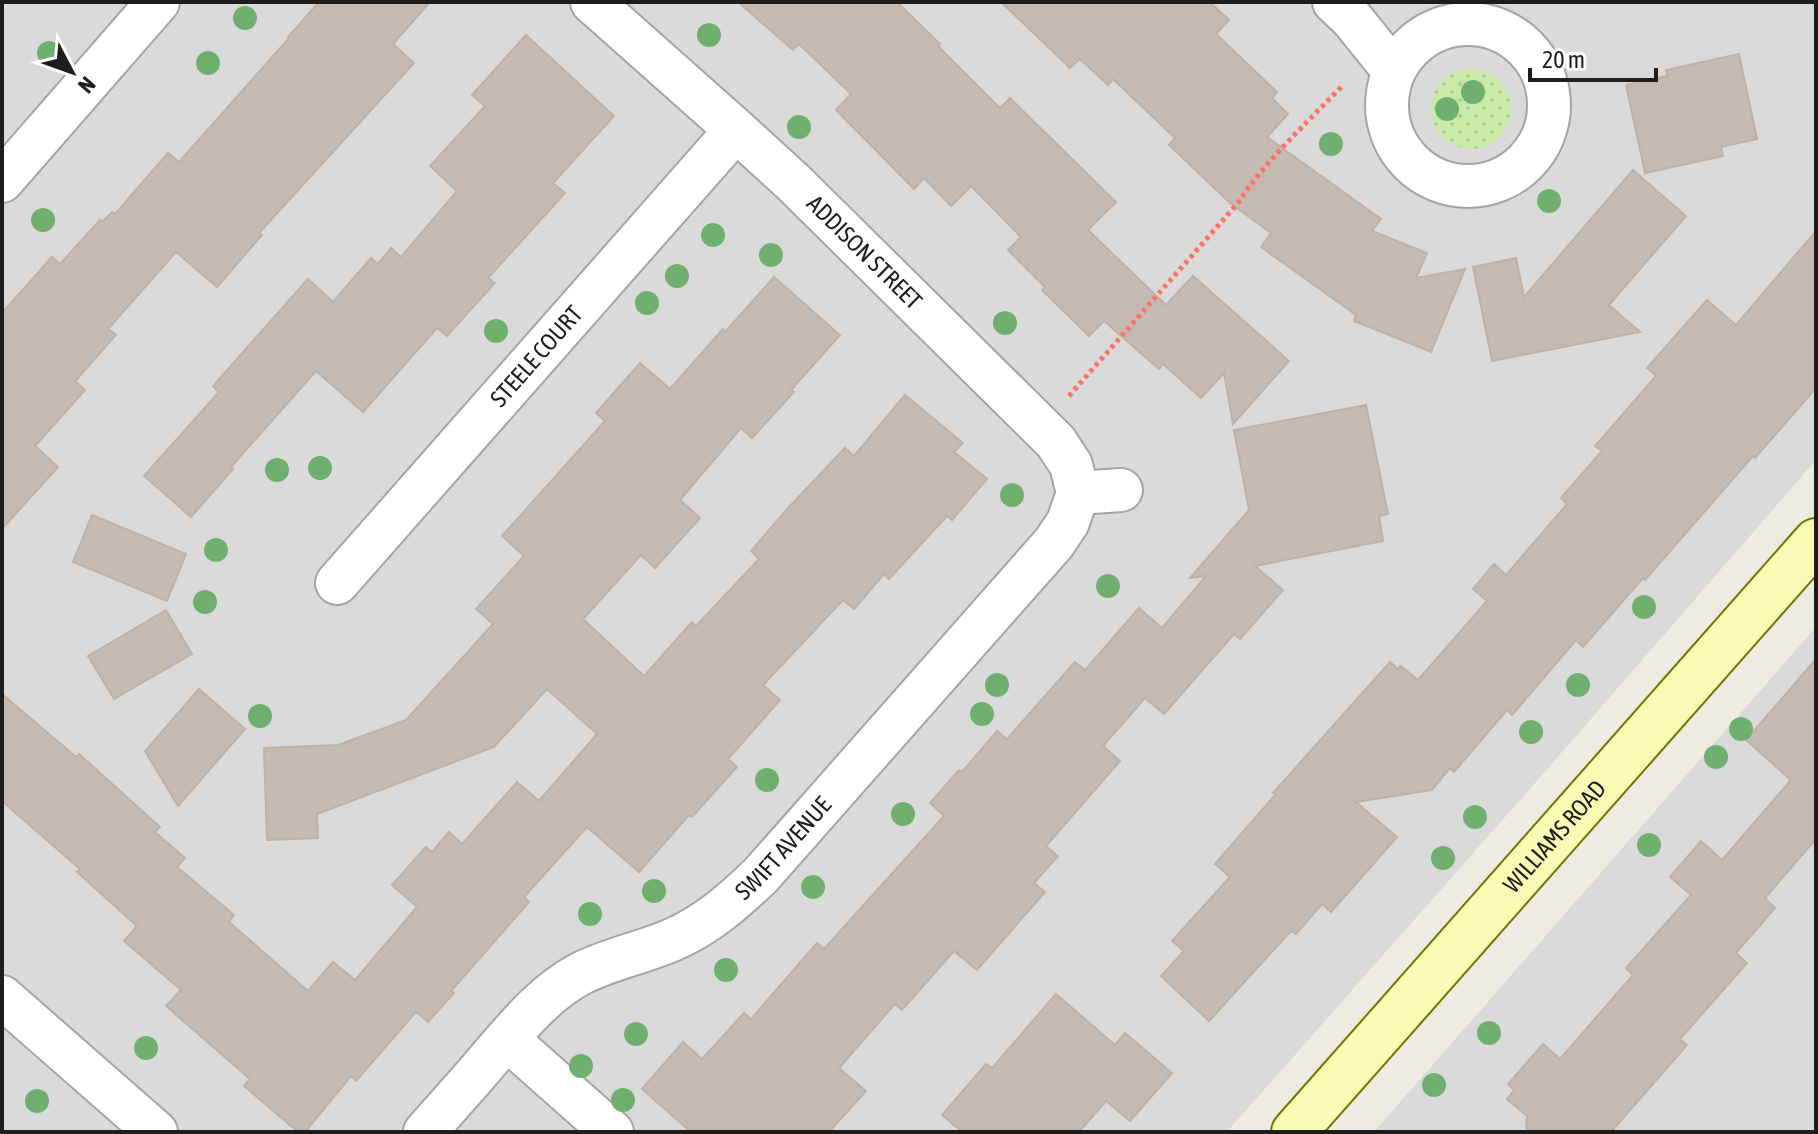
<svg xmlns="http://www.w3.org/2000/svg" width="1818" height="1134" font-family="'Asap Condensed',sans-serif">
<style>
.residential{fill:#dbdada}
.grass{fill:url(#grass-dots)}
.building{fill:#c4bab2;stroke:#c1b1a5;stroke-width:2}
.lines{fill:none;stroke-linecap:round;stroke-linejoin:round}
.street-casing{stroke:#a4a4a4;stroke-width:46}
.secondary-casing{stroke:#6c7801;stroke-width:48}
.path{stroke:#fe7265;stroke-width:5;stroke-dasharray:4 4;stroke-linecap:butt}
.street{stroke:#fff;stroke-width:42}
.secondary{stroke:#f9fbb4;stroke-width:44}
.tree{fill:#70b06f}
.labels{text-anchor:middle;stroke-width:6;stroke-linejoin:round;paint-order:stroke}
.street-label{font-size:24px;fill:#1d1d1d;stroke:#fff}
</style>
<defs>
<pattern id="grass-dots" width="8" height="8" patternUnits="userSpaceOnUse" patternTransform="scale(2)"><rect width="8" height="8" fill="#c9eba7"/><path d="M2 2h.1M6 6h.1" fill="none" stroke="#acc98f" stroke-width="1.8" stroke-linecap="round"/></pattern>
</defs>
<rect width="100%" height="100%" fill="#efebe3"/>
<g class="residential">
<polygon points="2,2 1816,2 1816,460 1550,766 1227,1132 2,1132"/>
<polygon points="1816,627 1816,1132 1374,1132"/>
</g>
<circle class="grass" cx="1471" cy="109" r="40"/>
<g class="building">
<polygon points="319,2 430,2 393,44 414,63 259,233 262,235 217,287 176,252 108,329 116,335 75,381 85,390 35,446 58,467 2,529 2,313 52,257 60,264 100,220 102,222 112,212 115,214 168,153 179,162 289,38 288,37"/>
<polygon points="738,2 897,2 940,44 938,46 1000,108 1010,98 1116,202 1088,230 1166,305 1193,276 1289,361 1233,424 1224,373 1201,398 1163,364 1159,369 1104,321 1089,336 1042,290 1045,287 1008,250 1021,237 971,186 951,206 924,178 914,189 836,110 851,94 799,44 793,50"/>
<polygon points="1001,2 1210,2 1229,20 1216,34 1277,92 1272,98 1288,114 1267,137 1381,219 1372,231 1427,253 1416,278 1465,269 1431,352 1354,321 1356,315 1261,247 1271,233 1230,203 1169,145 1175,138 1113,79 1108,85 1080,59 1070,68"/>
<polygon points="526,35 614,116 553,183 565,193 488,278 495,283 447,336 437,328 363,412 316,371 231,467 233,469 191,517 144,476 219,392 213,386 308,279 333,302 371,258 378,264 391,248 401,257 457,191 430,166 485,106 472,95"/>
<polygon points="1739,54 1757,139 1721,147 1723,156 1645,173 1626,85 1667,76 1666,70"/>
<polygon points="1633,170 1686,216 1609,305 1640,332 1492,361 1473,267 1516,258 1524,297"/>
<polygon points="1816,231 1816,388 1755,458 1753,456 1645,580 1643,578 1583,647 1576,640 1512,715 1507,710 1454,772 1450,768 1432,790 1356,802 1397,837 1331,912 1322,904 1296,934 1291,931 1209,1021 1161,976 1184,951 1172,941 1230,877 1215,864 1275,795 1273,793 1390,662 1398,669 1401,666 1418,680 1487,601 1473,589 1494,564 1506,575 1567,504 1561,498 1602,451 1595,446 1656,376 1647,368 1707,300 1736,325"/>
<polygon points="774,277 840,335 791,390 794,392 752,438 741,428 680,500 700,518 655,568 641,555 583,619 644,676 692,622 696,626 759,559 751,551 788,508 845,448 854,456 905,395 963,443 954,452 987,479 952,520 947,516 889,579 884,574 854,609 843,600 763,685 780,700 728,759 737,767 692,817 689,815 639,872 587,827 524,897 529,902 451,991 454,993 428,1022 416,1012 356,1081 351,1076 305,1132 298,1132 244,1086 250,1079 166,1006 181,990 124,941 137,926 77,872 80,869 2,801 2,694 76,757 79,754 160,827 155,832 185,858 177,867 234,915 229,922 308,991 333,962 355,980 417,907 392,885 426,847 432,852 449,832 462,844 517,782 539,801 597,734 547,689 494,747 317,814 318,838 267,840 264,748 338,745 406,720 493,624 476,609 524,556 502,536 605,421 596,413 640,363 670,389 723,329 725,332"/>
<polygon points="1366,405 1388,514 1379,516 1383,541 1255,566 1283,590 1240,639 1234,634 1164,714 1145,698 1103,746 1120,761 1046,846 1058,856 1034,883 1045,892 977,970 954,951 902,1010 895,1004 839,1068 866,1091 829,1132 691,1132 642,1089 683,1042 702,1059 744,1013 751,1019 817,943 824,949 944,816 930,803 959,770 962,772 997,731 1007,739 1075,662 1085,670 1139,608 1162,628 1206,576 1190,578 1249,510 1234,430"/>
<polygon points="92,515 186,554 167,601 73,562"/>
<polygon points="166,610 192,654 114,699 88,656"/>
<polygon points="1816,659 1816,839 1765,898 1775,908 1736,953 1747,963 1680,1039 1687,1045 1611,1132 1526,1132 1527,1116 1507,1099 1514,1090 1508,1084 1543,1044 1560,1059 1633,975 1626,968 1691,895 1670,877 1701,841 1722,860 1791,780 1746,740"/>
<polygon points="199,689 245,729 178,806 145,751"/>
<polygon points="1056,994 1115,1045 1125,1033 1172,1073 1130,1121 1106,1101 1079,1132 962,1132 942,1115 986,1064 992,1068"/>
</g>
<g class="lines">
<defs>
<g id="street">
<path id="s1" d="M 592,2 L 736,130 L 793,182 L 1056,442 L 1071,465 L 1078,493 L 1121,490"/>
<polyline points="1334,2 1352,19 1394,71"/>
<circle cx="1468" cy="105" r="81"/>
<polyline points="2,181 158,2"/>
<path id="s2" d="M 337,583 L 736,130"/>
<polyline points="2,997 156,1132"/>
<polyline points="507,1039 612,1132"/>
<path id="s3" d="M 425,1132 C 447,1107 469,1083 490,1058 C 516,1028 544,993 580,974 C 609,959 642,953 672,940 C 707,925 734,901 761,875 L 1054,543 L 1068,522 L 1078,493"/>
</g>
<g id="secondary">
<path id="s4" d="M 1294,1132 L 1816,541"/>
</g>
</defs>
<use href="#street" class="street-casing"/>
<use href="#secondary" class="secondary-casing"/>
<path class="path" d="M 1069,396 L 1238,203 C 1267,159 1305,125 1341,87"/>
<use href="#street" class="street"/>
<use href="#secondary" class="secondary"/>
</g>
<g class="tree">
<circle cx="245" cy="18" r="12"/>
<circle cx="709" cy="35" r="12"/>
<circle cx="49" cy="53" r="12"/>
<circle cx="208" cy="63" r="12"/>
<circle cx="1473" cy="92" r="12"/>
<circle cx="1447" cy="109" r="12"/>
<circle cx="799" cy="127" r="12"/>
<circle cx="1331" cy="144" r="12"/>
<circle cx="1549" cy="201" r="12"/>
<circle cx="43" cy="220" r="12"/>
<circle cx="713" cy="235" r="12"/>
<circle cx="771" cy="255" r="12"/>
<circle cx="677" cy="276" r="12"/>
<circle cx="647" cy="303" r="12"/>
<circle cx="1005" cy="323" r="12"/>
<circle cx="496" cy="331" r="12"/>
<circle cx="320" cy="468" r="12"/>
<circle cx="277" cy="470" r="12"/>
<circle cx="1012" cy="495" r="12"/>
<circle cx="216" cy="550" r="12"/>
<circle cx="1108" cy="586" r="12"/>
<circle cx="205" cy="602" r="12"/>
<circle cx="1644" cy="607" r="12"/>
<circle cx="997" cy="685" r="12"/>
<circle cx="1578" cy="685" r="12"/>
<circle cx="982" cy="714" r="12"/>
<circle cx="260" cy="716" r="12"/>
<circle cx="1741" cy="729" r="12"/>
<circle cx="1531" cy="732" r="12"/>
<circle cx="1716" cy="757" r="12"/>
<circle cx="767" cy="780" r="12"/>
<circle cx="903" cy="814" r="12"/>
<circle cx="1475" cy="817" r="12"/>
<circle cx="1649" cy="845" r="12"/>
<circle cx="1443" cy="858" r="12"/>
<circle cx="813" cy="887" r="12"/>
<circle cx="654" cy="891" r="12"/>
<circle cx="590" cy="914" r="12"/>
<circle cx="726" cy="970" r="12"/>
<circle cx="1489" cy="1033" r="12"/>
<circle cx="636" cy="1034" r="12"/>
<circle cx="146" cy="1048" r="12"/>
<circle cx="581" cy="1066" r="12"/>
<circle cx="1434" cy="1085" r="12"/>
<circle cx="623" cy="1100" r="12"/>
<circle cx="37" cy="1101" r="12"/>
</g>
<g class="labels">
<g class="street-label">
<text dy="8" stroke="none"><textPath href="#s1" startOffset="370">ADDISON STREET</textPath></text>
<text dy="8" stroke="none"><textPath href="#s2" startOffset="302">STEELE COURT</textPath></text>
<text dy="8" stroke="none"><textPath href="#s4" startOffset="394">WILLIAMS ROAD</textPath></text>
<text dy="8" stroke="none"><textPath href="#s3" startOffset="466">SWIFT AVENUE</textPath></text>
</g>
</g>
<rect width="1818" height="1134" fill="none" stroke="#1d1d1d" stroke-width="8"/>
<g transform="translate(72 72) rotate(131)" stroke="#ffffff" stroke-width="6" paint-order="stroke">
<path d="M0-6L14 30L0 20L-14 30Z" fill="#1d1d1d"/>
<text y="-12" font-size="22" font-weight="bold" text-anchor="middle" fill="#1d1d1d">N</text>
</g>
<path d="M1530 68v12h126v-12" fill="none" stroke="#1d1d1d" stroke-width="4"/>
<text x="1542" y="68" font-size="24" fill="#1d1d1d" stroke="#ffffff" stroke-width="6" paint-order="stroke">20 m</text>
</svg>
